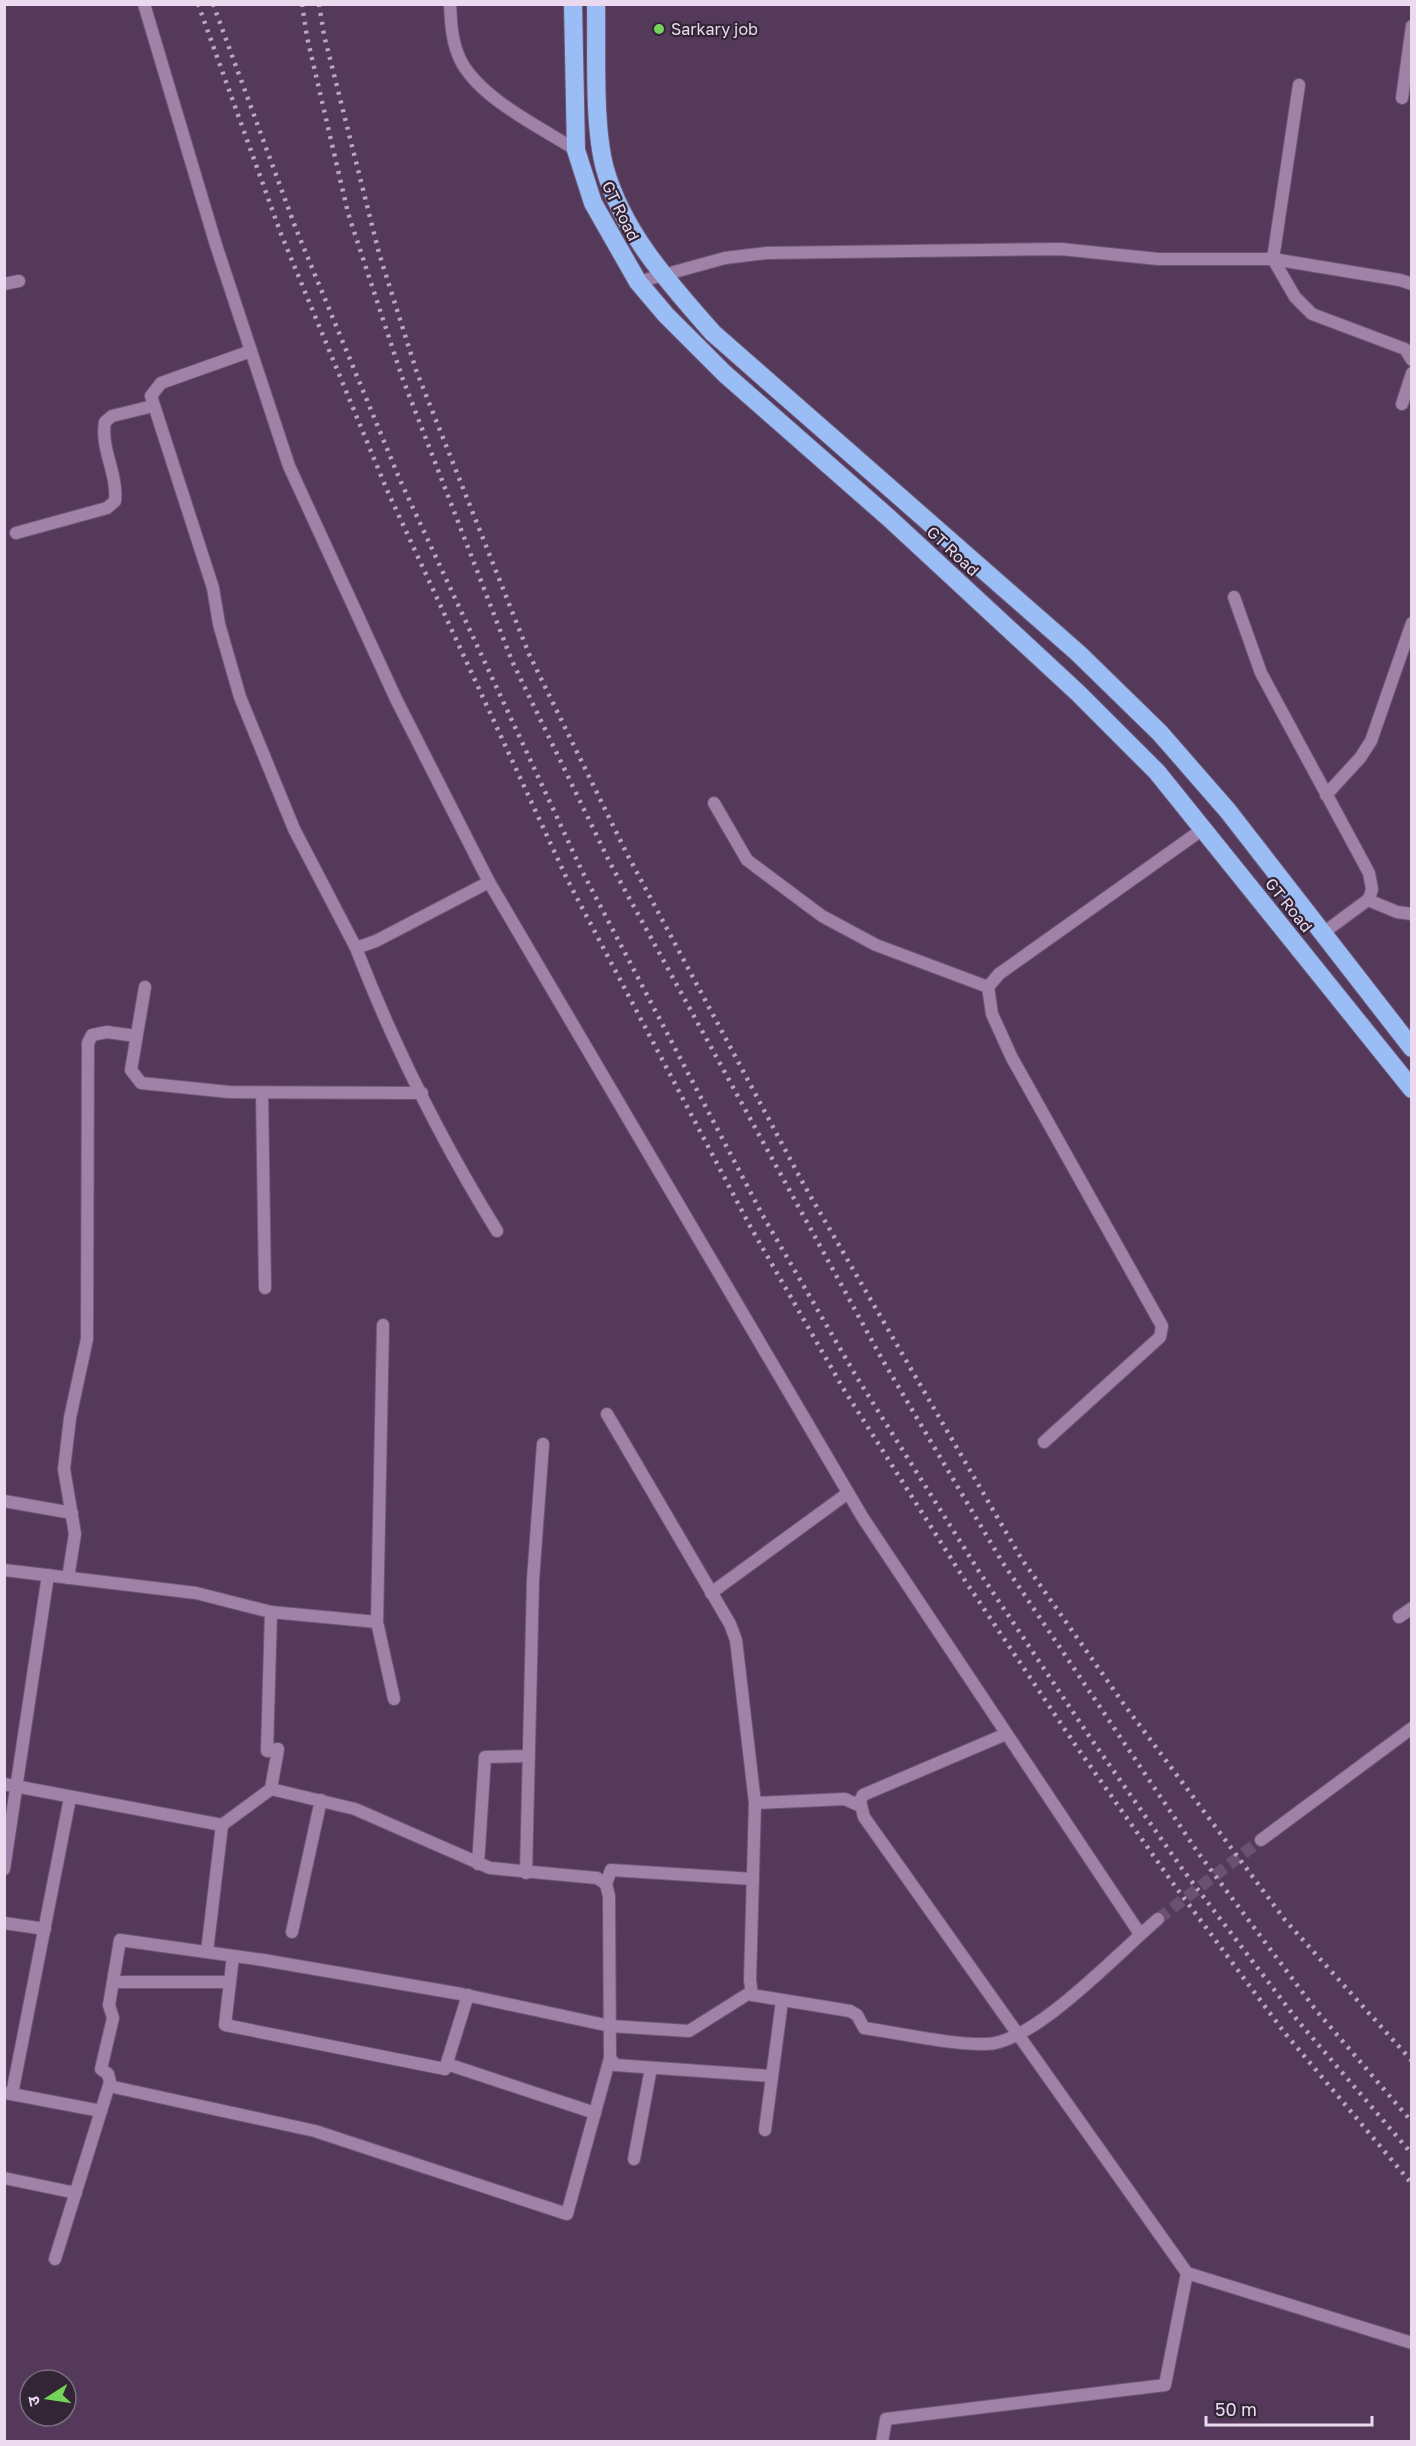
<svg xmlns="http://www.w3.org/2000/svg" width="1416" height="2446" font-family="'Golos Text','Noto Sans Devanagari',sans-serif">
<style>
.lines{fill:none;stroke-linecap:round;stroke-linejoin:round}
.street-tunnel{stroke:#6a5171;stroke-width:12;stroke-dasharray:12 6;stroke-linecap:butt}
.street-casing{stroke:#6e5774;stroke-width:14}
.highway-casing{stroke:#6e5774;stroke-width:20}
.street{stroke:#a081a8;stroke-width:12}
.highway{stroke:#9abdf5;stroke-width:18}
.rail{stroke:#baa5bf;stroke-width:4.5;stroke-dasharray:3 6;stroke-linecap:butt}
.poi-dot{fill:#75d25b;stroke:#322636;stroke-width:2}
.labels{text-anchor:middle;stroke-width:4.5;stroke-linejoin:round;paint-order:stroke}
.poi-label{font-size:16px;fill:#ead9ef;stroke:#322636;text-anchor:start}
.street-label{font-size:16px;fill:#ead9ef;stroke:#322636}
</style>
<rect width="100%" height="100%" fill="#54395b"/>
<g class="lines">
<polyline class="street-tunnel" points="1158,1919 1261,1840"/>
<defs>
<g id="street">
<polyline points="144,4 216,245 289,466 396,699 489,882 863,1518 1140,1934"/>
<path d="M 450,4 C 451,25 452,45 462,63 C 483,100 540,127 576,150"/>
<polyline points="1299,85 1273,259 1295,297 1312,314 1405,349 1412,360"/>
<polyline points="1402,98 1412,26"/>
<polyline points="638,282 725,258 766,253 1061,249 1158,259 1273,259 1400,280 1412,284"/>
<polyline points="4,284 19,281"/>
<polyline points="251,351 161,383 151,396 213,588 219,624 240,697 294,829 356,948"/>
<polyline points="1402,404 1412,373"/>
<path d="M 16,533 L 107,508 L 115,501 C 118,474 100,448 105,422 L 112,416 L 153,406"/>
<polyline points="1234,597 1261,673 1369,873 1372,889 1369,899 1323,933"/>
<polyline points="1326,795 1360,758 1371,741 1412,623"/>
<polyline points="714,803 747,860 822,916 876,945 988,987"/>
<path d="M 489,882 L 376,941 L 356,948 C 394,1046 442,1142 497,1231"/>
<polyline points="1368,900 1397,912 1412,914"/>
<polyline points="145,987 131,1070 141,1083 229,1092 422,1093"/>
<polyline points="262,1093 265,1288"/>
<path d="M 607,1414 L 730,1624 L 736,1640 L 755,1803 L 750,1980 L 752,1995 L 850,2011 L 857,2015 L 864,2028 C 900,2033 951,2045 986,2044 C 1034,2044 1120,1951 1158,1919"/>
<polyline points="1044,1442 1160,1337 1162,1326 1012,1058 992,1014 988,987 999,974 1203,829"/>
<polyline points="4,1501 72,1513"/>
<polyline points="4,1570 196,1593 271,1612 377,1622 394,1699"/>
<polyline points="68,1578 75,1534 64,1469 70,1418 87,1339 88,1043 92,1035 107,1032 136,1036"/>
<polyline points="711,1593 848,1493"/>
<polyline points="271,1612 267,1751 278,1749 271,1789 355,1809 490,1868 597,1878 606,1884"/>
<polyline points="1399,1617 1412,1608"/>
<polyline points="377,1622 383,1325"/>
<polyline points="1006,1734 863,1795 860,1801 864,1817 1187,2273 1412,2343"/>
<polyline points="4,1784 222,1825 271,1789"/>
<polyline points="755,1803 845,1799 860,1806"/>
<polyline points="1261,1840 1412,1728"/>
<polyline points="478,1864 485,1757 528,1756"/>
<polyline points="4,1869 48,1575"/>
<polyline points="526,1873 533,1580 543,1444"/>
<polyline points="4,1923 45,1929"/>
<polyline points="292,1932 321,1800"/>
<polyline points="207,1952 222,1825"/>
<polyline points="233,1956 225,2025 445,2069 468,1995"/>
<polyline points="113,1982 230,1982"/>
<polyline points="610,2058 615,2065 770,2076"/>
<polyline points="447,2064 595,2113"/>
<polyline points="109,2086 315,2131 567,2214 610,2058 609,1896 606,1884 611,1870 753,1879"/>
<polyline points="6,2093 101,2111"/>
<polyline points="12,2094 70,1798"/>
<polyline points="765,2130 782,2001"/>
<polyline points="634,2159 651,2068"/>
<polyline points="4,2178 76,2193"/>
<polyline points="55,2259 110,2082 108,2074 101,2069 113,2018 109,2005 120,1940 263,1960 461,1994 610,2026 689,2031 751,1992"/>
<polyline points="882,2442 886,2419 1165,2385 1187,2273"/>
</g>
<g id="highway">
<polyline points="573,4 576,150 593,203 638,282 666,315 725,374 889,518 1078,693 1157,772 1412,1089"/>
<path d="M 596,4 C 597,52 593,125 605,169 C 623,233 670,284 713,333 L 1078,653 L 1160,733 L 1228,811 L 1412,1048"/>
</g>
</defs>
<use href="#street" class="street-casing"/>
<use href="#highway" class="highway-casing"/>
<use href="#street" class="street"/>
<use href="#highway" class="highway"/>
<g class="rail">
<polyline points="198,4 281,234 387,490 567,879 750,1226 843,1388 966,1582 1074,1743 1172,1882 1284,2032 1412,2184"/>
<polyline points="213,4 296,229 400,480 582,871 763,1216 856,1376 980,1573 1087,1733 1183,1870 1298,2021 1412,2154"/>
<polyline points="302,4 307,37 348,213 402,377 512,661 610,863 882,1359 1001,1560 1199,1854 1315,2009 1412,2122"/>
<polyline points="319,4 324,35 379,253 416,370 529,654 626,852 804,1185 1021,1558 1123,1703 1285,1920 1412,2061"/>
</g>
</g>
<circle class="poi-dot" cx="659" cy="29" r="6"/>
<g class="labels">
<g class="poi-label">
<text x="671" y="35">Sarkary job</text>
</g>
<g class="street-label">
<text transform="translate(621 211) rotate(64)" y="6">GT Road</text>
<text transform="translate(953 551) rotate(43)" y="6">GT Road</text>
<text transform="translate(1289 905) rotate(51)" y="6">GT Road</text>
</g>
</g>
<rect width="1416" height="2446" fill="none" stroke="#ead9ef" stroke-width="12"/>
<g transform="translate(48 2398) rotate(258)"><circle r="28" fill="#322636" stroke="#7c6e80" stroke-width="1.5"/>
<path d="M0-4.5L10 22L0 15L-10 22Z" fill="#75d25b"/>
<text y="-9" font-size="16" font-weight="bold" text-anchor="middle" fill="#ead9ef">उ</text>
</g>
<path d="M1206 2416v9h166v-9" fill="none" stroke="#ead9ef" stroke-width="3"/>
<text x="1215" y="2416" font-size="18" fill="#ead9ef" stroke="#322636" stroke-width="4.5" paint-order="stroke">50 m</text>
</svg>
